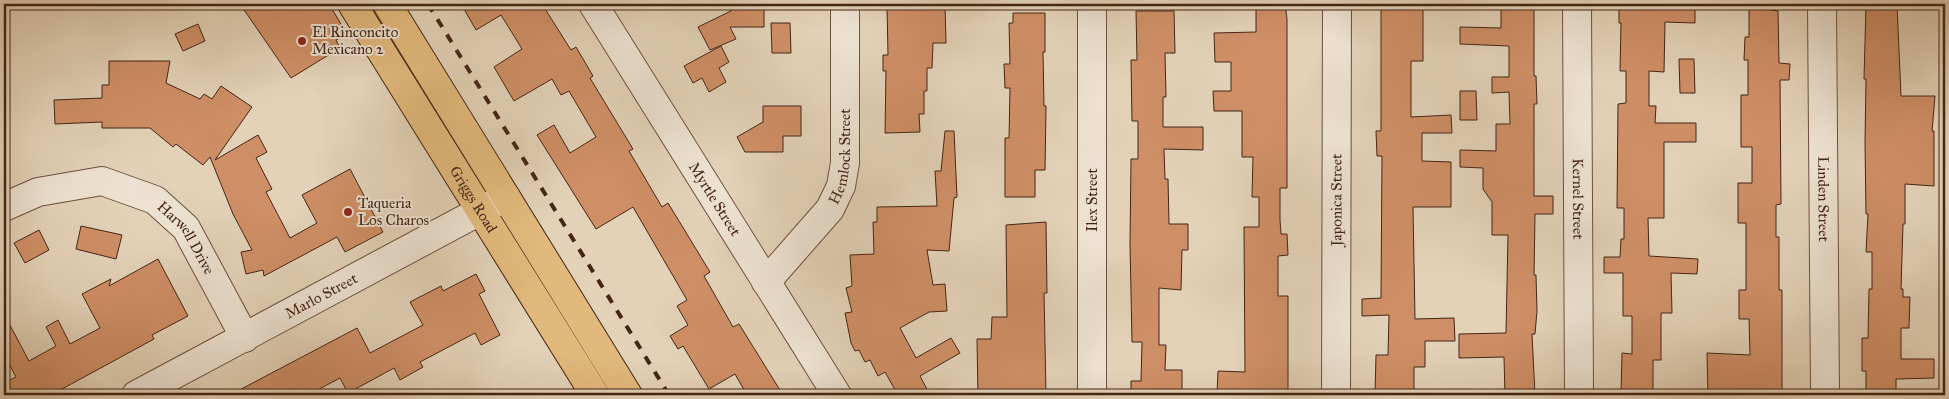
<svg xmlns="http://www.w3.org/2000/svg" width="1949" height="399" font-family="'IM FELL Great Primer',serif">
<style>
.building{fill:#cf8f66;stroke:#442516}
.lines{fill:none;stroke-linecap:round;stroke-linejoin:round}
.minor-casing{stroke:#6c503e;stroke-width:30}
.major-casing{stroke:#442516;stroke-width:30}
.minor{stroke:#ede2d1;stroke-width:28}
.major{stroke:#e2b97c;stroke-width:28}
.rail{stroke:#442516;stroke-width:4;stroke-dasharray:9 9;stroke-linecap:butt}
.poi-dot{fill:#8f2418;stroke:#ede2d1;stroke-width:2}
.labels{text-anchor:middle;stroke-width:4;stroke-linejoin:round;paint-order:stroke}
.poi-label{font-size:15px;fill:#442516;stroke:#ede2d1;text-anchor:start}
.street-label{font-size:15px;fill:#442516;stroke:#ede2d1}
</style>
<rect width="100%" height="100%" fill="#e3d2b8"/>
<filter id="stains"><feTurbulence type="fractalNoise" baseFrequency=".004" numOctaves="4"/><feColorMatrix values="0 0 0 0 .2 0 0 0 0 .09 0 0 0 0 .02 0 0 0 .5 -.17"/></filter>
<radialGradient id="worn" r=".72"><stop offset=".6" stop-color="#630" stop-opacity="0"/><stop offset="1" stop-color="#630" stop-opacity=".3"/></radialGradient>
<g class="building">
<polygon points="240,4 329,4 347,34 336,40 340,48 291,78"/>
<polygon points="473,4 542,4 571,50 576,47 593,76 590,78 633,149 629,151 662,207 668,203 710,272 704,276 733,327 739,324 783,395 747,395 735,374 709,389 683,346 678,349 670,336 688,325 677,306 687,300 633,207 596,229 537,135 554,125 570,153 596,137 569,91 561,95 552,79 514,101 494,67 522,49 501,15 476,30 464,9"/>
<polygon points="731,4 761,4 761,9 764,9 764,27 730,27 736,39 710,50 698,27 731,11"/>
<polygon points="1256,4 1285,4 1287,19 1287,188 1280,188 1280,220 1281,234 1287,234 1288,255 1278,256 1278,296 1288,296 1288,395 1217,395 1218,371 1245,372 1244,227 1259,227 1259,197 1252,197 1253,157 1242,157 1242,111 1214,111 1213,91 1231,91 1231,62 1215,62 1214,33 1256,32"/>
<polygon points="1381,4 1423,4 1423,61 1411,61 1411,117 1451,115 1452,133 1422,133 1422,161 1451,162 1451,207 1413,207 1415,319 1454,318 1455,341 1425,341 1425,367 1414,367 1414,391 1404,391 1404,395 1375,395 1376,355 1388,355 1389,315 1362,316 1362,299 1381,298 1382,156 1377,156 1376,131 1381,131"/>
<polygon points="1501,4 1534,4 1534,76 1536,76 1537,104 1534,104 1534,196 1553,196 1553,214 1535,214 1534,275 1536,275 1537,311 1535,334 1532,334 1535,395 1505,395 1504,357 1459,358 1459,334 1506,333 1508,235 1492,235 1492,202 1483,189 1483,168 1460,167 1460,150 1496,151 1496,124 1510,124 1509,92 1492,93 1492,77 1509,77 1509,46 1460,44 1460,27 1501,28"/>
<polygon points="1619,4 1695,5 1695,23 1665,22 1664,72 1649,71 1649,106 1656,106 1655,123 1696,123 1696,142 1664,142 1664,218 1648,218 1649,256 1698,259 1697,274 1671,273 1672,313 1661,313 1661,360 1653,360 1653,395 1621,395 1622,353 1632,354 1632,316 1623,316 1623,273 1604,273 1604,257 1620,257 1621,239 1624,239 1624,208 1617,208 1618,104 1626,103 1626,71 1620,71 1621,23 1619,23"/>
<polygon points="1749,4 1771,4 1771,10 1778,11 1779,63 1790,64 1789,80 1780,80 1781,204 1776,205 1776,237 1779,237 1779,290 1782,290 1782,395 1708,395 1707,353 1750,355 1749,319 1739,319 1739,290 1746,290 1746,223 1738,223 1738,183 1752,183 1752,147 1741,147 1741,95 1748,95 1748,60 1744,60 1745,37 1749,37"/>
<polygon points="1866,4 1897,4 1901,96 1935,96 1932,131 1934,131 1934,186 1905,184 1905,224 1903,224 1901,289 1903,289 1903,297 1910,297 1909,328 1901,328 1901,359 1934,359 1934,378 1896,379 1896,395 1866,395 1866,371 1862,371 1862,338 1868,338 1869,289 1872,289 1872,252 1866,252 1868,214 1866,214 1865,143 1866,79 1864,79"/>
<polygon points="887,6 945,6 946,43 933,43 932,68 927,68 927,91 924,91 924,114 919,114 920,132 885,133 886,71 883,71 883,55 888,55"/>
<polygon points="1136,11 1174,11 1175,53 1165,53 1166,97 1163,97 1163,127 1203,127 1203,150 1164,149 1165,179 1168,179 1169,224 1188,224 1188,250 1182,250 1181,290 1159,288 1159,345 1166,345 1165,370 1182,370 1182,395 1131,395 1131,381 1141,381 1142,342 1132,342 1130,244 1131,159 1138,159 1138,121 1132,121 1131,60 1137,60"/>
<polygon points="1013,13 1045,13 1045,52 1043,52 1044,106 1046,106 1045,170 1035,170 1035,197 1005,197 1005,138 1009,138 1010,88 1005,88 1004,64 1010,64 1009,23 1013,23"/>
<polygon points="771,23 790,23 791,53 772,53"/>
<polygon points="198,24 205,41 183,51 175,34"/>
<polygon points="721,46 729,62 719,68 726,82 709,92 702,78 693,83 684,66"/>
<polygon points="1679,59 1694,59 1695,93 1680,93"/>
<polygon points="109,61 170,61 166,83 200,99 204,94 212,99 221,86 252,107 215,160 258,135 267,152 256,158 272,189 266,192 290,238 317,223 302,195 350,169 383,232 345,252 337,237 264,276 263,270 246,274 241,252 252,250 233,214 210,157 203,165 176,144 173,147 150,128 102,128 102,122 55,124 54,100 102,98 102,85 109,85"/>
<polygon points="1460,91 1476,91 1477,120 1460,120"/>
<polygon points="763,106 801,106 801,136 783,136 783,152 745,152 737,137 763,122"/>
<polygon points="945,131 954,131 957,197 954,198 949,251 927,250 933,285 945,284 947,311 929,312 900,328 916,358 951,338 960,353 920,376 930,395 898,395 885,372 878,376 870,360 865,362 859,350 855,351 851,343 845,313 852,312 846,288 852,286 850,255 874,254 873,222 877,222 877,207 937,206 935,171 941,171"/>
<polygon points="1046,222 1047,293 1044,293 1046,393 1031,393 1031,395 978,395 977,339 991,339 992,317 1007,317 1006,225"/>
<polygon points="81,226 122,235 116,259 76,249"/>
<polygon points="39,230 49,250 25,263 14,243"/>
<polygon points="158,259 188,316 152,335 154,339 51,395 4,395 4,383 16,377 4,354 4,314 29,361 56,346 46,327 58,320 70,344 100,328 82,294 111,279 109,286"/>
<polygon points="476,274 485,291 479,294 500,335 481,345 475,333 420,362 423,367 400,380 394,368 348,393 340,378 308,395 230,395 357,328 370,353 423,325 410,302 441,286 443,291"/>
</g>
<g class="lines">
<defs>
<g id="minor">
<path id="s1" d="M 593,4 L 837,395"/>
<polyline points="1092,4 1092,395"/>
<path id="s2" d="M 1577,4 L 1579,395"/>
<path id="s3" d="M 1822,4 L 1825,395"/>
<path id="s4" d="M 4,207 L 38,192 L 102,181 L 155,200 L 186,228 L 245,338"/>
<path id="s5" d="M 766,282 L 830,209 L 841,186 L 845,163 L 845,4"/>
<path id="s6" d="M 136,395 L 506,197"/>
<path id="s7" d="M 1336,395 L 1337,4"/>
</g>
<g id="major">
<path id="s8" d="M 352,4 L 595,395"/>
<polyline points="387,4 628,395"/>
</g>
</defs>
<use href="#minor" class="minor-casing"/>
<use href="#major" class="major-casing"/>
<use href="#minor" class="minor"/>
<use href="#major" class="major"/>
<polyline class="rail" points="428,4 669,395"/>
</g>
<g class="poi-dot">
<circle cx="302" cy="41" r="5"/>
<circle cx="348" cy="212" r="5"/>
</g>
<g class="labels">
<g class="poi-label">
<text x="312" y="37">El Rinconcito<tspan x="312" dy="17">Mexicano 2</tspan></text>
<text x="358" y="208">Taqueria<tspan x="358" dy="17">Los Charos</tspan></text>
</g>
<g class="street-label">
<text dy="5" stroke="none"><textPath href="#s5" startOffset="152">Hemlock Street</textPath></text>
<text dy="5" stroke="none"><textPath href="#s2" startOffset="195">Kernel Street</textPath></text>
<text dy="5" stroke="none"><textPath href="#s8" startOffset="230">Griggs Road</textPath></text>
<text dy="5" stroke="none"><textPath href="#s1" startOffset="230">Myrtle Street</textPath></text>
<text transform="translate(1092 200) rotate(-90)" y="5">Ilex Street</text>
<text dy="5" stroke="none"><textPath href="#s7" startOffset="195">Japonica Street</textPath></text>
<text dy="5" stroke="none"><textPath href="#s3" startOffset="195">Linden Street</textPath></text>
<text dy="5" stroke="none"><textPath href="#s4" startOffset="208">Harwell Drive</textPath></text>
<text dy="5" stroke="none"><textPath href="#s6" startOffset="210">Marlo Street</textPath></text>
</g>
</g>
<rect width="1949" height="399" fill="none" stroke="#e3d2b8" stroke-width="20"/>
<rect x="5" y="5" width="1939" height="389" fill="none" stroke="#442516" stroke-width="2.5"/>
<rect x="10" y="10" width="1929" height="379" fill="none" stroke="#442516"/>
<rect width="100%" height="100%" filter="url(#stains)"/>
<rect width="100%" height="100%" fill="url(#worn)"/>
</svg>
